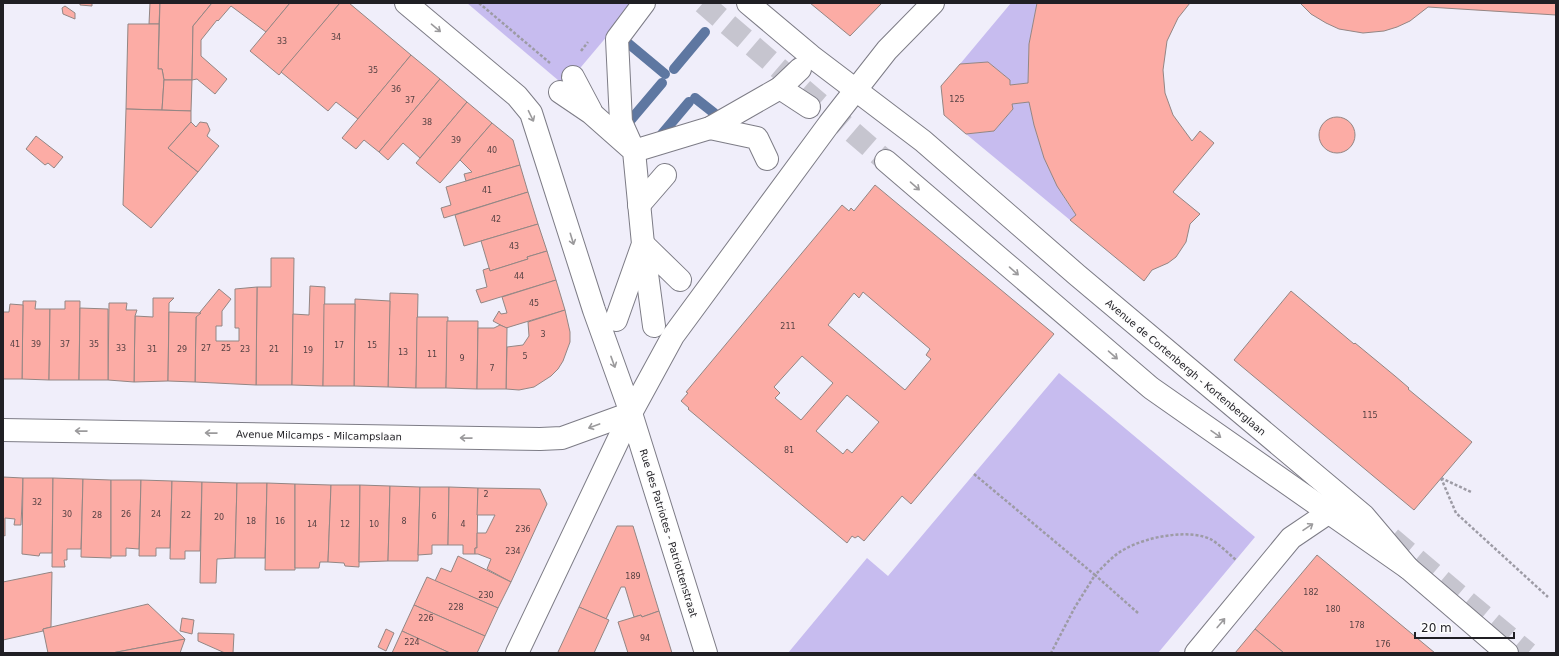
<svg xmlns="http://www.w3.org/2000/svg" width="1559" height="656" font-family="'DejaVu Sans',sans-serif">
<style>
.green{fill:#c7bcef}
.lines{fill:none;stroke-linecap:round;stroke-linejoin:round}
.stream{stroke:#5e77a1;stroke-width:10}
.building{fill:#fcaca5;stroke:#938684;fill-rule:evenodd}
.highway-tunnel{stroke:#c6c5cf;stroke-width:22;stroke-dasharray:22 11;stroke-linecap:butt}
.street-casing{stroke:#7d7c86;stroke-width:24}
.secondary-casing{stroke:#7d7c86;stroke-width:24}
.highway-casing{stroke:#7d7c86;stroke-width:24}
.path{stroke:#9d9ba5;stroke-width:2.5;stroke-dasharray:3 2;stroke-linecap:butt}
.street{stroke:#fff;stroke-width:22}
.secondary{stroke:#fff;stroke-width:22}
.highway{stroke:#fff;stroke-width:22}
.oneway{stroke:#9b9a9c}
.labels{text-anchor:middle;stroke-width:3;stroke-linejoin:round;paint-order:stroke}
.number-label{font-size:8px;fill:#574244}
.street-label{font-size:10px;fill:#201f24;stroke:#fdfdfd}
</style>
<rect width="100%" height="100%" fill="#f0eefa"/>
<g class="green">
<polygon points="467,3 635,3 565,86"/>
<polygon points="1011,3 1037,3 1029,44 1028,83 1010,85 1010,80 988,62 960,64"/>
<path d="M 1029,102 C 1038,146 1050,179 1076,215 L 1070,220 L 966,134 L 994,131 L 1013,109 L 1012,104 Z"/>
<polygon points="1059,373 1255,537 1158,653 788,653 867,558 888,576"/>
</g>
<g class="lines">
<g class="stream">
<polyline points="623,39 665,74"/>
<polyline points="674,69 705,32"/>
<polyline points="695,98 714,113"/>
<polyline points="629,122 662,83"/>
<polyline points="662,134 689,102"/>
</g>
</g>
<g class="building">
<polygon points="80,3 92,3 92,6 80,5"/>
<polygon points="150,3 160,3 159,24 149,24"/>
<polygon points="160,3 212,3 193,26 192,80 164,80 162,69 158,69"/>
<polygon points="212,3 290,3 266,32 231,6 218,21 217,20 201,40 201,56 227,79 215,94 197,79 192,80 193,26"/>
<polygon points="290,3 340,3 279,75 250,51"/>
<polygon points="340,3 349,3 411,55 358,119 336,102 328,111 281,72"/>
<polygon points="810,3 882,3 850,36"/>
<polygon points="1037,3 1190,3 1178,18 1167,41 1163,70 1165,93 1173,115 1192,141 1200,131 1214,143 1173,192 1200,214 1190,224 1186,242 1176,257 1168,263 1152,270 1144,281 1070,220 1076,215 1057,186 1044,158 1034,125 1029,102 1012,104 1013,109 994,131 966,134 944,115 941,86 960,64 988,62 1010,80 1010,85 1028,83 1029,44"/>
<polygon points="1300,3 1556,3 1556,15 1428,7 1410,21 1397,27 1384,31 1363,33 1339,29 1326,23 1311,14"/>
<polygon points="65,6 75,13 75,19 63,14 62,8"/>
<polygon points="128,24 159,24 158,69 162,69 164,80 162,110 126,109"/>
<polygon points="411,55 440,79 379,152 364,140 356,149 342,138"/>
<polygon points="440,79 467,102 420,158 403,143 388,160 379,152"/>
<polygon points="164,80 192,80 191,111 162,110"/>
<polygon points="467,102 492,123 440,183 416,163"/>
<polygon points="126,109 191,111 191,122 168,148 198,172 151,228 123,205"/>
<circle cx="1337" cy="135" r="18"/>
<polygon points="191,122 196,127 200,122 207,123 210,130 207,136 219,146 198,172 168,148"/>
<polygon points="492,123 513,140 520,165 466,181 464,174 472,172 460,160"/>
<polygon points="36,136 63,157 54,168 48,163 45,165 26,149"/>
<polygon points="520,165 528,192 444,218 441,208 451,205 446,187"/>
<path d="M 875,185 L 1054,334 L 911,504 L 902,496 L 864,541 L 858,536 L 855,538 L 852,536 L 847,543 L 688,409 L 689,408 L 681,401 L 688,393 L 686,392 L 842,205 L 849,211 L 851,208 L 854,211 ZM 863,292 L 930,349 L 926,355 L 931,359 L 905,390 L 828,325 L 854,293 L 859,298 ZM 802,356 L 833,383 L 801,420 L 775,398 L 780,393 L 774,387 ZM 847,395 L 879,422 L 852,453 L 847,449 L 843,454 L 816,431 Z"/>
<polygon points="528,192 538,224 464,246 455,215"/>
<polygon points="538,224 547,251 527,257 528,259 490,271 481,241"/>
<polygon points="547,251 556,280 481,303 476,290 487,287 483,270 489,268 490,271 528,259 527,257"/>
<polygon points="271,258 294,258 292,385 256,385 257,287 271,287"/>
<polygon points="556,280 565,310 506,328 493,321 499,311 501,314 507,313 502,297"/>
<polygon points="310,286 325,287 323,386 292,385 293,314 309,315"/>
<polygon points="257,287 256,385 195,382 196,317 219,289 231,299 222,311 222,326 216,326 216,341 239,341 239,328 235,328 235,289"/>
<polygon points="1291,291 1354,344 1355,343 1395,376 1409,388 1408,389 1472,442 1414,510 1234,360"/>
<polygon points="390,293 418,294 416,388 388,387"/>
<polygon points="153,298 174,298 169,303 168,381 134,382 135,316 153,317"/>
<polygon points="355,299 390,301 388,387 354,386"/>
<polygon points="23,301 36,301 35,309 50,309 49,380 22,379"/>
<polygon points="65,301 80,301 79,380 49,380 50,309 65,309"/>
<polygon points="109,303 127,303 126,310 137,310 135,316 134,382 108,380"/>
<polygon points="10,304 23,305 22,379 3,379 3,312 9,312"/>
<polygon points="324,304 355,304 354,386 323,386"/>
<polygon points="80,308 108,309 108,380 79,380"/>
<polygon points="565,310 570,332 570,342 563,361 558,369 551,376 534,387 519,390 506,389 507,347 523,345 529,336 528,322"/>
<polygon points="169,312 201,313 196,317 195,382 168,381"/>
<polygon points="417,317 448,317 446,388 416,388"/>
<polygon points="447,321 478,321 477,389 446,388"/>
<polygon points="500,325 507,328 506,389 477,389 478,328 494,328"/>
<polygon points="3,477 23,478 21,525 14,525 15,519 5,518 5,536 3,535"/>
<polygon points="23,478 53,478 52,553 40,553 39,556 22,554"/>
<polygon points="53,478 83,479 81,549 67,549 67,560 64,560 65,567 52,567"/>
<polygon points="83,479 111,480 111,558 81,557"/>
<polygon points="111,480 141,480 139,549 126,548 126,556 111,556"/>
<polygon points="141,480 172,481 170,548 156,548 156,556 139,556"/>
<polygon points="172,481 202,482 200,551 185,551 185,559 170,559"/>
<polygon points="202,482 237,483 235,558 217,559 216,583 200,583"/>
<polygon points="237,483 267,483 265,558 235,558"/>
<polygon points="267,483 295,484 295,570 265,570"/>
<polygon points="295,484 331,485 328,562 320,562 319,568 295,568"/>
<polygon points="331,485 360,485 359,567 345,566 344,563 328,562"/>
<polygon points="360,485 390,486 388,561 359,562"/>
<polygon points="390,486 420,487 418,561 388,561"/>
<polygon points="420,487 449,487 448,545 432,545 432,554 418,555"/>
<polygon points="449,487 478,488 477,548 475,548 475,554 463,554 463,545 448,545"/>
<polygon points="478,488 540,489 547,504 511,582 487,569 491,559 478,554 475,554 475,548 477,548 477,533 486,533 495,515 477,515"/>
<polygon points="617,526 633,526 659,611 642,617 641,615 634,617 625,587 621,587 606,619 579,607"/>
<polygon points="1317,555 1435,653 1284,653 1255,629"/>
<polygon points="458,556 511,582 498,608 435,581 441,568 451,572"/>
<polygon points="52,572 51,627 43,629 43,631 3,640 3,582"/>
<polygon points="427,577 498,608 485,636 414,605"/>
<polygon points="148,604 185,639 112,653 48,653 43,629"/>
<polygon points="414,605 485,636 477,653 450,653 402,631"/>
<polygon points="579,607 609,620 594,653 559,653 558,652"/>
<polygon points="659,611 672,653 628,653 618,622 641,615 642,617"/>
<polygon points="182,618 194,620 192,634 180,631"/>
<polygon points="386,629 394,633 386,651 378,647"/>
<polygon points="1255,629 1284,653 1235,653"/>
<polygon points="402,631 450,653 392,653"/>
<polygon points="198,633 234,634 233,653 225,653 198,641"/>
<polygon points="185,639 180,653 112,653"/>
</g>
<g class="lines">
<g class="highway-tunnel">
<polyline points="703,3 886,161"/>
<polyline points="1391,538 1528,653"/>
</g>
<defs>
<g id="street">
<polyline points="406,3 517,96 531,113 594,310 631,413 706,653"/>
<polyline points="644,3 617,39 621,122 634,151 710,128 780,88 800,69"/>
<polyline points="573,77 591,111"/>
<polyline points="780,88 809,107"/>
<polyline points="560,92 591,113 634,151 643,244 616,320"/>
<polyline points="710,128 757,138 767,159"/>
<polyline points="639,205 665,175"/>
<polyline points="654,326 643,244 680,280"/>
<polyline points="3,430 540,439 562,438 631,413"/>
<polyline points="1196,653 1291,538 1328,513"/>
</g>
<g id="secondary">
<polyline points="748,3 811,56 923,141 1077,275 1364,516 1408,568 1507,653"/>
<polyline points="517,653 631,413 673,336 829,124 887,50 933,3"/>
</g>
<polyline id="highway" points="886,161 1151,388 1408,568"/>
</defs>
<use href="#street" class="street-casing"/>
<use href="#secondary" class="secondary-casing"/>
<use href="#highway" class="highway-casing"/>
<g class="path">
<polyline points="479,3 550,63"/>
<polyline points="581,51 588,42"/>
<polyline points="974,474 1095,575 1075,607 1051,653"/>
<polyline points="1441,478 1456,513 1548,597"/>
<polyline points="1441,478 1471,492"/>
<path d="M 1138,613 L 1095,575 C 1104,566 1113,555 1125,549 C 1146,537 1190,528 1212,540 C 1220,545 1228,553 1236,560"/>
</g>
<use href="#street" class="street"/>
<use href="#secondary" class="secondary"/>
<use href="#highway" class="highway"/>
</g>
<defs><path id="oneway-shaft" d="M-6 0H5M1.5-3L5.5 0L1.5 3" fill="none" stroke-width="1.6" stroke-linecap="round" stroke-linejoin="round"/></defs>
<g class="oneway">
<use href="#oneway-shaft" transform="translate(436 28) rotate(40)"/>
<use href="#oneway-shaft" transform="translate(531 116) rotate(64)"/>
<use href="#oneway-shaft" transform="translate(915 186) rotate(41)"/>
<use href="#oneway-shaft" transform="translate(572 239) rotate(73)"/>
<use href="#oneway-shaft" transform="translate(1014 271) rotate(41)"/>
<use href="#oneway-shaft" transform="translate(1113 355) rotate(41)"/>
<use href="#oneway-shaft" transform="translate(613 362) rotate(70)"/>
<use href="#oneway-shaft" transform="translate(594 426) rotate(160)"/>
<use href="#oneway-shaft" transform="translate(81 431) rotate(-179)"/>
<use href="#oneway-shaft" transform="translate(211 433) rotate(-179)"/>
<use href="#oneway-shaft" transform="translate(1216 434) rotate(35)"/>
<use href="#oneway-shaft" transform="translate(466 438) rotate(-179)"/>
<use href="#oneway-shaft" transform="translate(1308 527) rotate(-34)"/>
<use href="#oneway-shaft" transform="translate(1221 623) rotate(-50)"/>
</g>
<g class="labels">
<g class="number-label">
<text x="336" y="40">34</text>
<text x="282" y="44">33</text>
<text x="373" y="73">35</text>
<text x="396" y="92">36</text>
<text x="957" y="102">125</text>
<text x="410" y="103">37</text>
<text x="427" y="125">38</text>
<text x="456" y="143">39</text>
<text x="492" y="153">40</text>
<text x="487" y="193">41</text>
<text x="496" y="222">42</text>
<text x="514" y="249">43</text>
<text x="519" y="279">44</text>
<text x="534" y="306">45</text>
<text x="788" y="329">211</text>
<text x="543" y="337">3</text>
<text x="15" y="347">41</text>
<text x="36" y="347">39</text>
<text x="65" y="347">37</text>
<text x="94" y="347">35</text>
<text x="339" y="348">17</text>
<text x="372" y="348">15</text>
<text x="121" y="351">33</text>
<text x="206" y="351">27</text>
<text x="226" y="351">25</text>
<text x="152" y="352">31</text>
<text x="182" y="352">29</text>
<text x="245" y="352">23</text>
<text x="274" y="352">21</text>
<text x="308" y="353">19</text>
<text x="403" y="355">13</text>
<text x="432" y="357">11</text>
<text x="525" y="359">5</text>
<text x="462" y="361">9</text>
<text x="492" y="371">7</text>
<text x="1370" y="418">115</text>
<text x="789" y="453">81</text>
<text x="486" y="497">2</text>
<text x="37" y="505">32</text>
<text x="67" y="517">30</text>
<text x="126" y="517">26</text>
<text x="156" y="517">24</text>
<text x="97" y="518">28</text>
<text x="186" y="518">22</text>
<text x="434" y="519">6</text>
<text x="219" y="520">20</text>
<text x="251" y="524">18</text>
<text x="280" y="524">16</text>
<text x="404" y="524">8</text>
<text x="312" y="527">14</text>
<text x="345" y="527">12</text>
<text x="374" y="527">10</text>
<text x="463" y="527">4</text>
<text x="523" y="532">236</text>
<text x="513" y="554">234</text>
<text x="633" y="579">189</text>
<text x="1311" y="595">182</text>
<text x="486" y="598">230</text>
<text x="456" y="610">228</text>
<text x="1333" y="612">180</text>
<text x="426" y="621">226</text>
<text x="1357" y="628">178</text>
<text x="645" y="641">94</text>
<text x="412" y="645">224</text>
<text x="1383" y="647">176</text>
</g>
<g class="street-label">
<text transform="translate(1186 367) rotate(40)" y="4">Avenue de Cortenbergh - Kortenberglaan</text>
<text transform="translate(319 435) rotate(1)" y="4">Avenue Milcamps - Milcampslaan</text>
<text transform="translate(669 533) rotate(73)" y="4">Rue des Patriotes - Patriottenstraat</text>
</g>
</g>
<rect width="1559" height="656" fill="none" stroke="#201f24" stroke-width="8"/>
<path d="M1415 632v6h99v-6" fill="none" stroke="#201f24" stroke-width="2"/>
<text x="1421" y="632" font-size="12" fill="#201f24" stroke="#fdfdfd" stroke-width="3" paint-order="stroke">20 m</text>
</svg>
